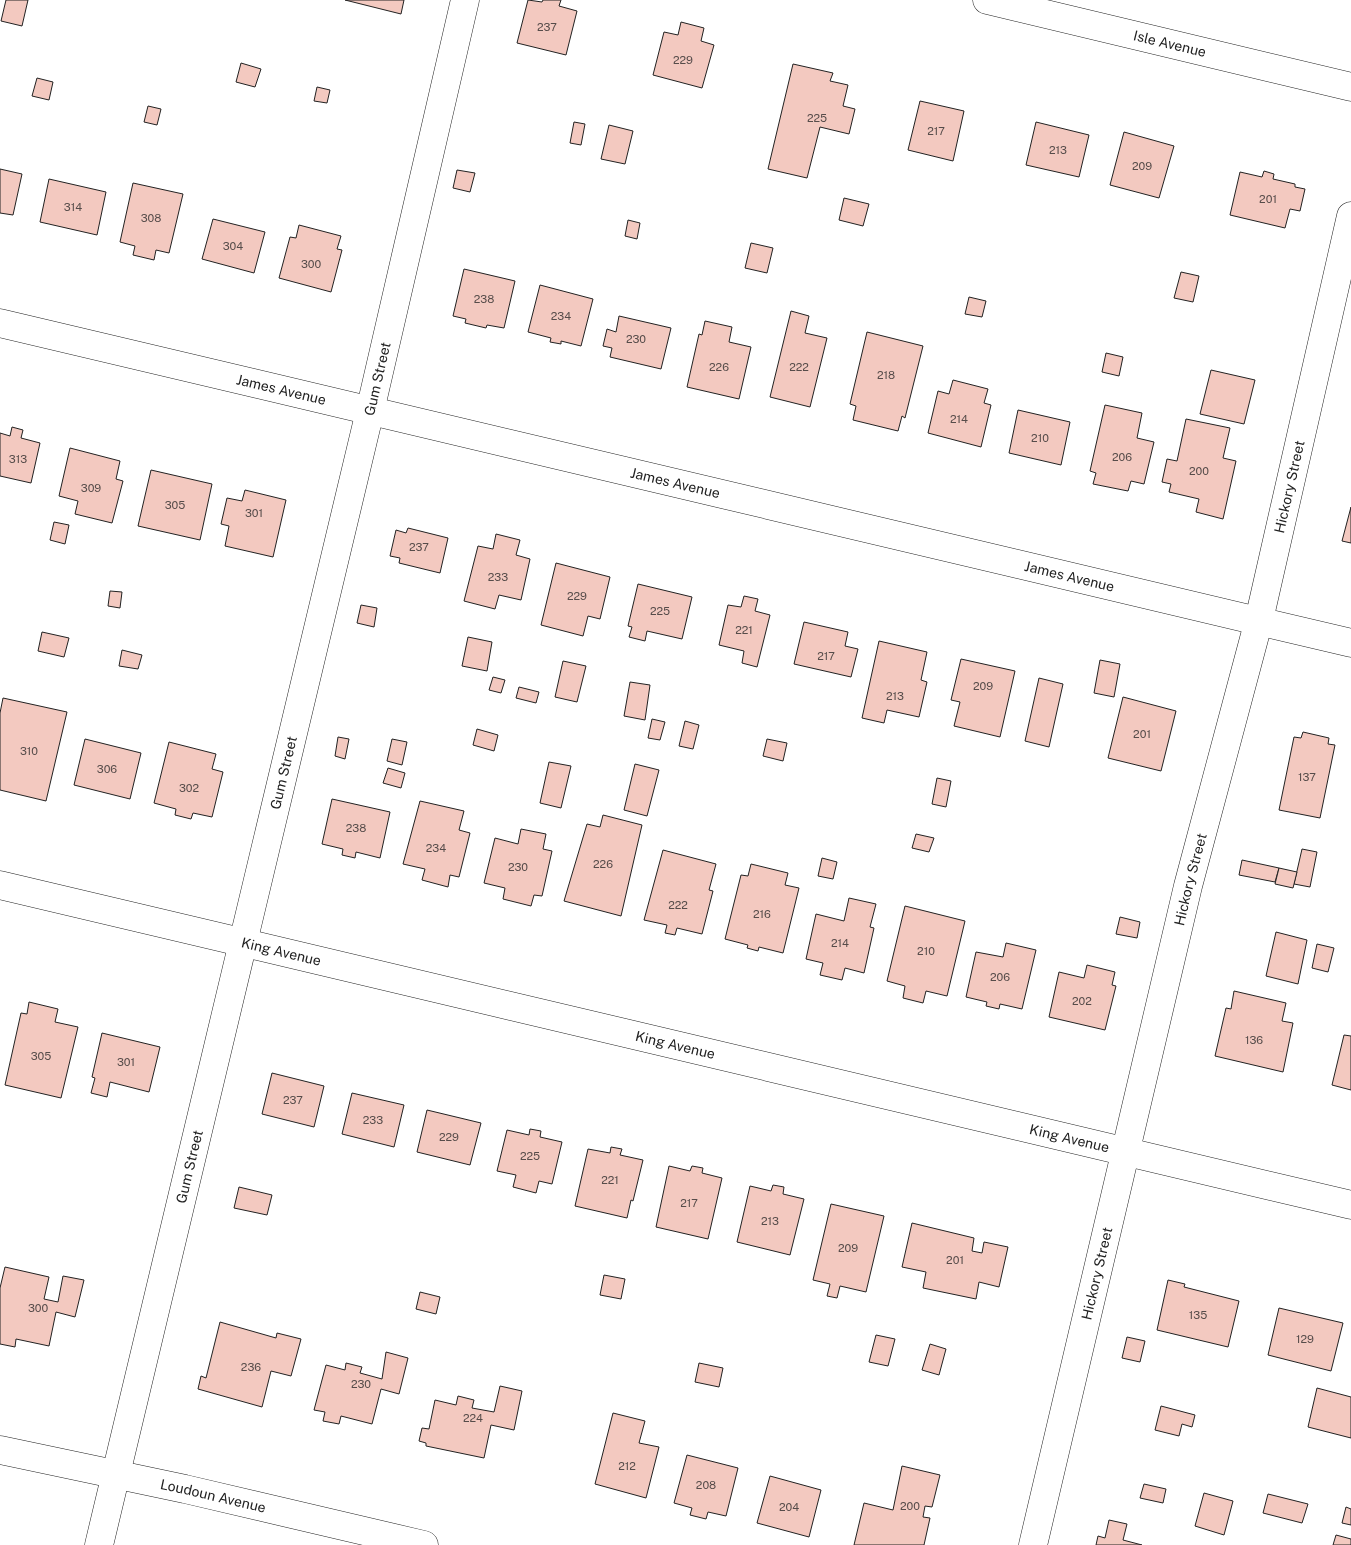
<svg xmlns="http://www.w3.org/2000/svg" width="1351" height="1545" font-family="'Public Sans',sans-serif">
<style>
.building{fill:#f3c9c0;stroke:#222}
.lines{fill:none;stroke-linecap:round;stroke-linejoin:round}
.minor-casing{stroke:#222;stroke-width:29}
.tertiary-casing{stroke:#222;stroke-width:29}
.minor{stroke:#fff;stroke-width:28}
.tertiary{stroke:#fff;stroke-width:28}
.labels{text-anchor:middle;stroke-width:4;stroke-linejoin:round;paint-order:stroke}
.number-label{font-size:11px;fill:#564c4a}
.street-label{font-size:14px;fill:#222;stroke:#fff}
</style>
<rect width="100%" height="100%" fill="#fff"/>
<g class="building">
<polygon points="6,0 28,0 22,26 1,21"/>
<polygon points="345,0 404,0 401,14"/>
<polygon points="528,0 542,2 543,0 561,0 559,6 577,11 566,55 517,43"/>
<polygon points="681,22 704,28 701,41 714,45 702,88 653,75 664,32 678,35"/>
<polygon points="241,63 261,69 255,87 236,82"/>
<polygon points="793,64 833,73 830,81 848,85 843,106 855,109 849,134 820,127 807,178 768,169"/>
<polygon points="37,78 53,82 49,100 32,96"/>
<polygon points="317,87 330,90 327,103 314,101"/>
<polygon points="920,101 964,111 953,161 908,150"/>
<polygon points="148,106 161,109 157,125 144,122"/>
<polygon points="574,122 585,124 581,145 570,143"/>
<polygon points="1036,122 1089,135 1079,177 1026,165"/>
<polygon points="609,125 633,131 625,164 601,159"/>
<polygon points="1124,132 1174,146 1159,198 1110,185"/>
<polygon points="0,169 22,174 13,215 0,213"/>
<polygon points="457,170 475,173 470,192 453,188"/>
<polygon points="1264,171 1274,174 1273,179 1295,184 1295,187 1305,189 1300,211 1290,209 1285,228 1230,215 1240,172 1262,177"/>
<polygon points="49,179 106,192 97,235 40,222"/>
<polygon points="133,183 183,194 169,253 156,250 154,260 133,255 135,246 120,242"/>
<polygon points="844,198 869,204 863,226 839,220"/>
<polygon points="213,219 265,232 254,273 202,259"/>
<polygon points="628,220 640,223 637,239 625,236"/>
<polygon points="299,225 341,236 337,249 342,250 331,292 279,278 290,237 296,238"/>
<polygon points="751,243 773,248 767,273 745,268"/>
<polygon points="464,269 515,281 504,328 487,325 486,328 465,323 466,319 453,316"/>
<polygon points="1181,272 1199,276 1193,302 1174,298"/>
<polygon points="540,285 593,299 581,346 561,341 561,344 550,342 551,338 528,332"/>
<polygon points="969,297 986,301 982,317 965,314"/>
<polygon points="791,311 809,316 805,333 827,338 810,407 770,397"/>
<polygon points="619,316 671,328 661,369 610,357 612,348 603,346 607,329 616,332"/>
<polygon points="705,321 732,327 729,342 751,347 739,399 687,387 699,334 702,335"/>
<polygon points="867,332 923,346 905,418 902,416 898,431 853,420 856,406 850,404"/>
<polygon points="1106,353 1123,357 1119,376 1102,372"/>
<polygon points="1211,370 1255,380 1244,424 1200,414"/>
<polygon points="953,380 988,389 984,403 991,405 981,447 928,433 938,391 949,394"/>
<polygon points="1105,405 1142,413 1137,438 1154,442 1144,484 1131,481 1128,491 1093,484 1096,473 1090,471"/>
<polygon points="1018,410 1070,422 1061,465 1009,453"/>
<polygon points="1186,419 1230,428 1223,458 1236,461 1223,519 1196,512 1199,499 1169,492 1171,484 1162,482 1167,459 1177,461"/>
<polygon points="12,427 23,430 21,438 40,443 31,483 0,476 0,433 10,436"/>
<polygon points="70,448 120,461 116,479 123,481 112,523 75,514 78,501 59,496"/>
<polygon points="151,470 212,484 200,540 138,526"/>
<polygon points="245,490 286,500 273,557 225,546 229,526 221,524 227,498 242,501"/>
<polygon points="1351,507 1351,543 1342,541"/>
<polygon points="54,522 69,525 65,544 50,540"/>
<polygon points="408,528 448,538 440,573 399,563 400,558 390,556 396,530 406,533"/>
<polygon points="496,534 520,540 516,555 530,559 521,600 499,595 495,609 464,601 478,546 493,549"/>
<polygon points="556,563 610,577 600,619 588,616 583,636 541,625"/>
<polygon points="638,584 692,597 682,639 647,631 645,641 629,637 632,627 628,626"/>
<polygon points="110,591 122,592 120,608 108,606"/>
<polygon points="744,596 758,599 755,611 770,615 757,667 742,663 744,651 719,645 728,605 741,607"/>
<polygon points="361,605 377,608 374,627 357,623"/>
<polygon points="804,622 848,632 845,646 858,649 851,677 794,664"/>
<polygon points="42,632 69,638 64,657 38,651"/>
<polygon points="468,637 492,642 487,671 462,666"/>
<polygon points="879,641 927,652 921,680 927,682 919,717 887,710 884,723 862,718"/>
<polygon points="122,650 142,655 138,669 119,666"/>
<polygon points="961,659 1015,671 1000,737 954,726 960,702 951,700"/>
<polygon points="1100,660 1120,664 1114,697 1094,693"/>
<polygon points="563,661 586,666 577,702 555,697"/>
<polygon points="493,677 505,680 501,693 489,690"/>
<polygon points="1039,678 1063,684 1049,747 1025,741"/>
<polygon points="630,682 650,685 645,720 624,716"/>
<polygon points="519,687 539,692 536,703 516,698"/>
<polygon points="1123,697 1176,711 1161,771 1108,758"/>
<polygon points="3,698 67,712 46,801 0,790 0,713"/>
<polygon points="652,719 665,722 660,740 648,738"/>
<polygon points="685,721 699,725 693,749 679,746"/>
<polygon points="477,729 498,735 494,751 473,745"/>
<polygon points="1303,732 1329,738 1328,744 1335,745 1320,818 1279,810 1294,737 1301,738"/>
<polygon points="338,737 349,739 345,759 335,756"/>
<polygon points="85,739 141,753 130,799 74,785"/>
<polygon points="392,739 407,742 402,765 387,761"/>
<polygon points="767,739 787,743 783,761 763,756"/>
<polygon points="169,742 216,754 212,769 223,772 212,817 193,813 191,819 175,815 176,809 154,803"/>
<polygon points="549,762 571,766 561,808 540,803"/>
<polygon points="635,764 659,770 647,816 624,810"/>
<polygon points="388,768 405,773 401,788 383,783"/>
<polygon points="937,778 951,781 946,807 932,804"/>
<polygon points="332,799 390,812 380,858 356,852 355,858 342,855 343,849 322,844"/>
<polygon points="420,801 464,811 459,830 470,833 459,877 450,875 448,887 422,880 425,869 403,864"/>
<polygon points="603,815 642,825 621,916 564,901 587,824 600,827"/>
<polygon points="521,829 546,834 543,849 552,851 542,896 534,895 531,906 503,899 505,888 484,883 495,838 518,844"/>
<polygon points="916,834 934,838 929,852 912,848"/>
<polygon points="1302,849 1317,852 1310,887 1294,884"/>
<polygon points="663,850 716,864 709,890 713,891 702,934 677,928 675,935 665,933 667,925 644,920"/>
<polygon points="822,858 837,862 833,879 818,876"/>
<polygon points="1242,860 1279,868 1275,882 1239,875"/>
<polygon points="751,864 788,873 785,885 799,888 783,953 759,947 758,951 747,948 748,945 725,939 741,875 748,876"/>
<polygon points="1279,868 1297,872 1293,888 1275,884"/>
<polygon points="849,898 876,904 870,927 874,928 864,973 845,968 842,980 820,975 823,963 806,959 816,914 844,921"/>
<polygon points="905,906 965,921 947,996 926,991 923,1003 903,998 905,986 887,981"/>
<polygon points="1120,917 1140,922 1137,938 1116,934"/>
<polygon points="1276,932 1307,940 1298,984 1266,976"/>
<polygon points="1006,943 1036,950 1022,1009 1000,1004 999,1009 986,1006 987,1002 966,997 976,952 1003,957"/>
<polygon points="1317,944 1334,948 1328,972 1312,968"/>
<polygon points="1087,965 1115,972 1112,985 1116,986 1105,1030 1049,1017 1059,972 1084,978"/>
<polygon points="1234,991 1286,1003 1282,1021 1293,1023 1283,1072 1215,1056 1226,1008 1231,1009"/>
<polygon points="29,1002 58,1009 55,1022 78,1027 61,1098 5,1085 21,1013 27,1014"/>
<polygon points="102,1033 160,1047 149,1092 110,1082 107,1097 91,1093 95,1078 92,1077"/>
<polygon points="1344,1035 1351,1036 1351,1090 1332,1085"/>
<polygon points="272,1073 324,1086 314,1127 262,1114"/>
<polygon points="352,1093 404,1105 394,1147 342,1134"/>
<polygon points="427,1110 481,1123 470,1165 417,1152"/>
<polygon points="530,1129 541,1131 540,1137 562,1142 552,1184 539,1181 536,1193 513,1187 516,1175 497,1171 507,1130 529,1135"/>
<polygon points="611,1147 622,1149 620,1155 643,1160 633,1201 631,1200 627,1218 575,1206 588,1149 610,1153"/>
<polygon points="669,1166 690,1171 692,1166 703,1168 702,1173 722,1178 708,1239 656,1227"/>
<polygon points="773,1185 784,1187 783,1194 804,1199 790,1255 737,1242 750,1186 771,1191"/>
<polygon points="239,1187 272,1195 267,1215 234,1208"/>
<polygon points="831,1204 884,1216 866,1292 840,1286 837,1298 827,1296 830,1284 813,1280"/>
<polygon points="912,1223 974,1238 972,1251 982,1253 984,1242 1008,1247 999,1287 979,1282 976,1299 923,1288 926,1272 902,1267"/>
<polygon points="5,1267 49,1277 44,1299 58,1302 63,1276 84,1280 75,1317 56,1312 49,1346 16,1339 15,1347 0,1344 0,1288"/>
<polygon points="604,1275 625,1279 621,1299 600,1295"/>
<polygon points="1168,1280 1185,1284 1184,1287 1239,1301 1228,1347 1157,1330"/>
<polygon points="420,1292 440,1297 436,1314 416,1309"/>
<polygon points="1279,1308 1343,1323 1331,1371 1268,1355"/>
<polygon points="220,1322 276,1338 277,1333 301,1339 291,1376 271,1371 262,1407 198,1389 201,1376 206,1378"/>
<polygon points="876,1335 895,1339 888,1366 869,1362"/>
<polygon points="1127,1337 1145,1341 1140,1362 1122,1358"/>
<polygon points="930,1344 946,1349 939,1375 922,1370"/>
<polygon points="386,1352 408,1358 399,1394 381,1389 372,1424 341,1416 339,1424 323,1421 325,1412 314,1410 326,1365 345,1370 346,1363 362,1367 360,1373 382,1379"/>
<polygon points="699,1363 723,1368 719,1387 695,1382"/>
<polygon points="500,1386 522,1391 514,1430 491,1425 484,1458 426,1446 426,1443 419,1441 422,1428 429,1429 435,1400 456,1405 458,1396 474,1400 472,1408 494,1412"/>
<polygon points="1317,1388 1351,1397 1351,1438 1308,1427"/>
<polygon points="1161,1406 1195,1415 1192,1427 1182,1424 1179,1436 1155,1430"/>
<polygon points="613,1413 645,1421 639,1443 659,1447 646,1498 595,1484"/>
<polygon points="687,1455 738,1468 726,1516 708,1512 706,1519 690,1515 692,1508 674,1503"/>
<polygon points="902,1466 940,1475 932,1507 925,1506 923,1517 930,1518 924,1545 854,1545 864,1503 893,1510"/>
<polygon points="770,1476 821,1490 809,1537 757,1523"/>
<polygon points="1144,1484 1166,1489 1163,1503 1140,1498"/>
<polygon points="1204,1493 1233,1501 1224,1535 1195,1526"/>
<polygon points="1268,1494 1308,1504 1302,1523 1263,1513"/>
<polygon points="1346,1507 1351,1509 1351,1525 1342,1523"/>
<polygon points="1109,1520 1127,1524 1123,1540 1142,1545 1096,1545 1098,1536 1105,1538"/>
<polygon points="1336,1535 1351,1539 1351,1545 1333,1545"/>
</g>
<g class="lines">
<defs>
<g id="minor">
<path id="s1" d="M 987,0 L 1351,87"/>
<path id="s2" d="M 0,323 L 1351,643"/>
<path id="s3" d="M 0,1450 L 185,1489 L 424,1545"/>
<path id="s4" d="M 99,1545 L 370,411 L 465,0"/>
<path id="s5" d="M 1033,1545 L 1188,886 L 1259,620 L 1351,216"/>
</g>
<g id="tertiary">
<path id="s6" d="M 0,885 L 1351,1205"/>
</g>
</defs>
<use href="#minor" class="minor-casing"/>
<use href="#tertiary" class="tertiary-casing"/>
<use href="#minor" class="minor"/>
<use href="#tertiary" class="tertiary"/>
</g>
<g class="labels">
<g class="number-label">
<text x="547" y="31">237</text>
<text x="683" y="64">229</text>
<text x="817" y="122">225</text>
<text x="936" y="135">217</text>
<text x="1058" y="154">213</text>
<text x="1142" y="170">209</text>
<text x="1268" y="203">201</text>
<text x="73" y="211">314</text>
<text x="151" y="222">308</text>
<text x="233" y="250">304</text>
<text x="311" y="268">300</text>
<text x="484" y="303">238</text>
<text x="561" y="320">234</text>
<text x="636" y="343">230</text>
<text x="719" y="371">226</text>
<text x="799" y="371">222</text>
<text x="886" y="379">218</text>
<text x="959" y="423">214</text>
<text x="1040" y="442">210</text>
<text x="1122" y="461">206</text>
<text x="18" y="463">313</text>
<text x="1199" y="475">200</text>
<text x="91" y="492">309</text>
<text x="175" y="509">305</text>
<text x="254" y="517">301</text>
<text x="419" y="551">237</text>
<text x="498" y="581">233</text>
<text x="577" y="600">229</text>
<text x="660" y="615">225</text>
<text x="744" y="634">221</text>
<text x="826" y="660">217</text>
<text x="983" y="690">209</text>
<text x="895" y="700">213</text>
<text x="1142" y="738">201</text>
<text x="29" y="755">310</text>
<text x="107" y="773">306</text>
<text x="1307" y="781">137</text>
<text x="189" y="792">302</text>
<text x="356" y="832">238</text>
<text x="436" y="852">234</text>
<text x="603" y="868">226</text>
<text x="518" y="871">230</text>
<text x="678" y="909">222</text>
<text x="762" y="918">216</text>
<text x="840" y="947">214</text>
<text x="926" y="955">210</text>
<text x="1000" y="981">206</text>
<text x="1082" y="1005">202</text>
<text x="1254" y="1044">136</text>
<text x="41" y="1060">305</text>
<text x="126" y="1066">301</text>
<text x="293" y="1104">237</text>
<text x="373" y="1124">233</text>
<text x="449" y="1141">229</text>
<text x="530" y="1160">225</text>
<text x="610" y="1184">221</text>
<text x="689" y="1207">217</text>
<text x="770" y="1225">213</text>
<text x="848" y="1252">209</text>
<text x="955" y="1264">201</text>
<text x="38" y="1312">300</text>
<text x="1198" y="1319">135</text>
<text x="1305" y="1343">129</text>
<text x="251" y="1371">236</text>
<text x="361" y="1388">230</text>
<text x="473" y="1422">224</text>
<text x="627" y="1470">212</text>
<text x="706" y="1489">208</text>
<text x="910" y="1510">200</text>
<text x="789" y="1511">204</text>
</g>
<g class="street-label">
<text dy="5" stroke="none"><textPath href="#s1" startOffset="188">Isle Avenue</textPath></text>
<text dy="5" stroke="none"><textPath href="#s4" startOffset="1199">Gum Street</textPath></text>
<text dy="5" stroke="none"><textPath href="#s2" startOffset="289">James Avenue</textPath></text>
<text dy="5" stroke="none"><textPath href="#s2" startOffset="694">James Avenue</textPath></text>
<text dy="5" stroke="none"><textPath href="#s5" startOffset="1089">Hickory Street</textPath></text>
<text dy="5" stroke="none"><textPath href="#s2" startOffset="1099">James Avenue</textPath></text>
<text dy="5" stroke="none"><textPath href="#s4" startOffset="794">Gum Street</textPath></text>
<text dy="5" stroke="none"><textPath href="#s5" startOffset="684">Hickory Street</textPath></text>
<text dy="5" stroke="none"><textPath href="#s6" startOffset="289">King Avenue</textPath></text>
<text dy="5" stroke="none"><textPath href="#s6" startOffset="694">King Avenue</textPath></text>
<text dy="5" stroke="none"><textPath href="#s6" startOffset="1099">King Avenue</textPath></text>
<text dy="5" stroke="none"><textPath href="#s4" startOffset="389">Gum Street</textPath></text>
<text dy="5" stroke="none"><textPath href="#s5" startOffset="279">Hickory Street</textPath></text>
<text dy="5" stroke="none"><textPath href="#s3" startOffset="218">Loudoun Avenue</textPath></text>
</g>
</g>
</svg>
